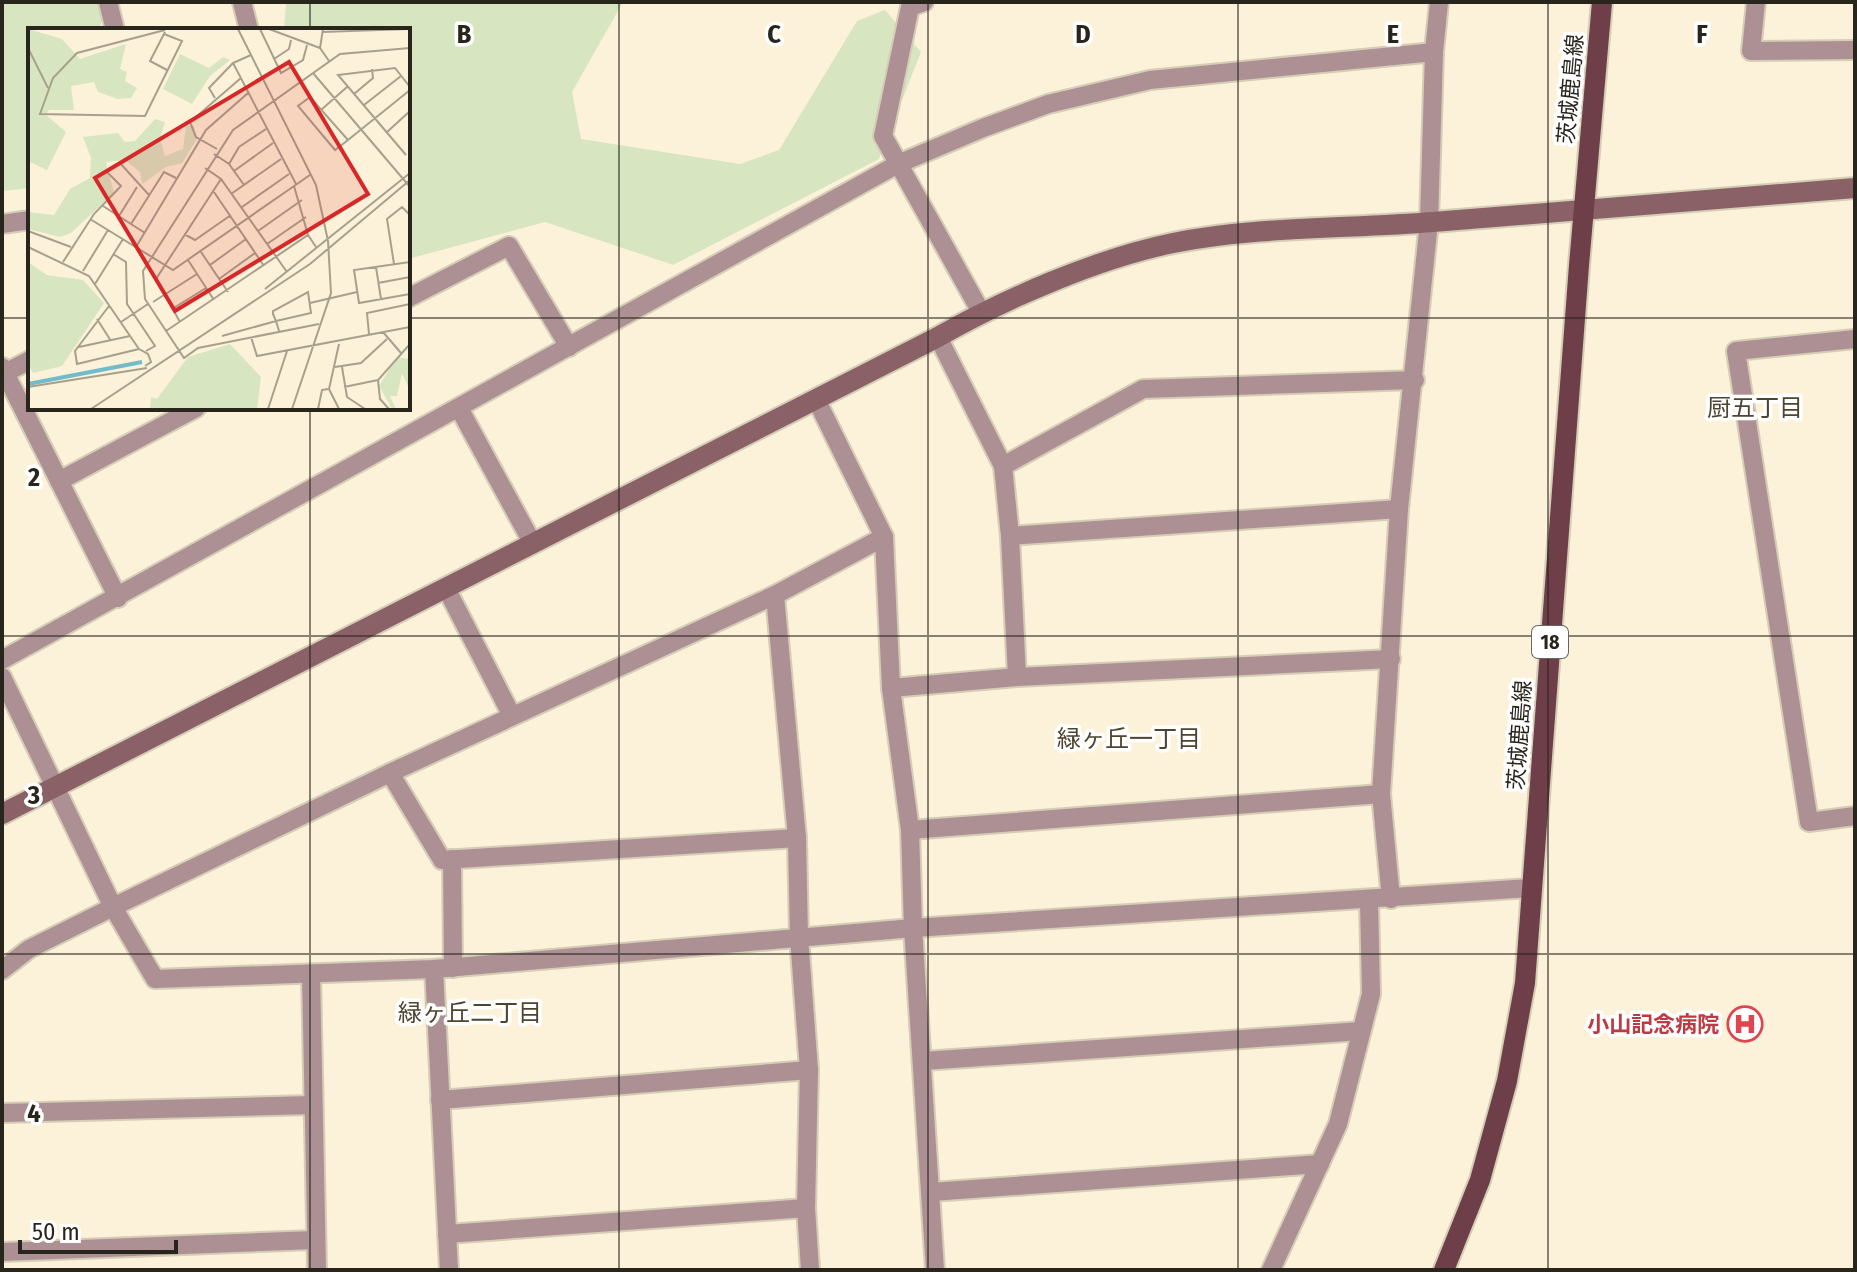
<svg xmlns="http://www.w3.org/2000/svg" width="1857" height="1272" font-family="'Fira Sans Condensed','Noto Sans JP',sans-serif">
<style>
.green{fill:#d8e5c1}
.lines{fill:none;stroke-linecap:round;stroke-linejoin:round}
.street-casing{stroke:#d6cdb7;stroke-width:22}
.secondary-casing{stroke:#d6cdb7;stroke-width:24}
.primary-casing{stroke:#d6cdb7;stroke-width:24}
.street{stroke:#ac9094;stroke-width:18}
.secondary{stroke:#896167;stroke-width:20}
.primary{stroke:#6e3f48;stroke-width:20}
.grid{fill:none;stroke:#28251c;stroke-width:2;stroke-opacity:0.55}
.labels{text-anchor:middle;stroke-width:7;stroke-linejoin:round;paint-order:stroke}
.shield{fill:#fff;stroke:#686660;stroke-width:2}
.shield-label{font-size:20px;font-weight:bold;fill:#28251c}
.street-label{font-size:22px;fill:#28251c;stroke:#fff}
.health-label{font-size:22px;font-weight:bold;fill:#be3a42;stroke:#fff;text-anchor:end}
.neighbourhood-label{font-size:24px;fill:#4e4531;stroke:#fff}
.inset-river{fill:none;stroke:#70bcca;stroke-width:4}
.inset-road{fill:none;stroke:#a7a08d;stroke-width:2}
.view{fill:#d62828;fill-opacity:0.15;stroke:#d62828;stroke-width:4}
.inset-edge{fill:none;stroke:#28251c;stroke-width:4}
.grid-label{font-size:26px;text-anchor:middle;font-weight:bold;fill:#28251c;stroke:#fff;stroke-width:7;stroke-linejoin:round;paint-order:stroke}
</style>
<rect width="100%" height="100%" fill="#fcf2d9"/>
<g class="green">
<polygon points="2,2 104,2 100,30 30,30 30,188 2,191"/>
<polygon points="286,2 623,2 572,92 581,139 740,164 779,150 857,21 885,10 921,52 879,159 673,265 545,222 408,259 408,30 284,30"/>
</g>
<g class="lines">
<defs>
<g id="street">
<polyline points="108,2 115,30"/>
<polyline points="242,2 249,30"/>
<polyline points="924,2 910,7 883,136 981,312"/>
<polyline points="1756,2 1751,51 1855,50"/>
<polyline points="2,224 30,220"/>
<polyline points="408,298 509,246 569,347"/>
<polyline points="938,337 1003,466 1010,536 1017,677"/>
<polyline points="1855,339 1736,351 1809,822 1855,816"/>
<polyline points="2,367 118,598"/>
<polyline points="5,373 30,360"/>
<polyline points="816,399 884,537 891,688 910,830 913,928 935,1270"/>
<polyline points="459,408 533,544"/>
<polyline points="1003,466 1143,389 1415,380"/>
<polyline points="59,481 196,408"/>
<polyline points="1010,536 1399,509"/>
<polyline points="446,588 512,716"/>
<polyline points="775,595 797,838 799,937 809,1070 806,1208 810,1270"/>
<polyline points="2,660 898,164 983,128 1048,104 1150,80 1434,52"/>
<polyline points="2,677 113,907 155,979 434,969 913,928 1531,888"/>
<polyline points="891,688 1017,677 1391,659"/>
<polyline points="390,773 442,860 797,838"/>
<polyline points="910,830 1381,794"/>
<polyline points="452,859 453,968"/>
<polyline points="1391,899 1381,794 1399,509 1429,222 1434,52 1439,2"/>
<polyline points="434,969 449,1270"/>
<polyline points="2,970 29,949 113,907 390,773 775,595 884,537"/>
<polyline points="311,974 317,1270"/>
<polyline points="923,1061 1361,1031"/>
<polyline points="440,1100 809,1070"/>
<polyline points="2,1113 313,1105"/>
<polyline points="931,1192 1320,1164"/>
<polyline points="447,1234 806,1208"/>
<polyline points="2,1252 315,1240"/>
<polyline points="1271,1270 1338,1124 1371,994 1369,900"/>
</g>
<path id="secondary" d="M 2,814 L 938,337 C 1004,299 1099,258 1173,243 C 1259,226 1347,229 1433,222 C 1573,210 1714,199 1855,188"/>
<polyline id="primary" points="1444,1270 1480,1180 1507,1081 1525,983 1579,265 1602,2"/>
</defs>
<use href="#street" class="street-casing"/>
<use href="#secondary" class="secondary-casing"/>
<use href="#primary" class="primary-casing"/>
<use href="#street" class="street"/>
<use href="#secondary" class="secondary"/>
<use href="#primary" class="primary"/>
</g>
<path class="grid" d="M 310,2 L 310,30M 619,2 L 619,1270M 928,2 L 928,1270M 1238,2 L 1238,1270M 1548,2 L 1548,1270M 2,318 L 30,318M 408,318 L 1855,318M 310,408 L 310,1270M 2,636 L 1855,636M 2,954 L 1855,954"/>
<defs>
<symbol id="hospital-ring" viewBox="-11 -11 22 22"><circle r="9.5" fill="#fff" stroke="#e0444e" stroke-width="1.5"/><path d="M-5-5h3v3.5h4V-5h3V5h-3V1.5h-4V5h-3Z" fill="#e0444e"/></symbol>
</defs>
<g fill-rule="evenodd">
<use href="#hospital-ring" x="1725" y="1004" width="40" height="40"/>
</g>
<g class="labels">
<rect class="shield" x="1532" y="626" width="36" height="32" rx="6"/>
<g class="shield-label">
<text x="1550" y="649">18</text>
</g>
<g class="street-label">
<text transform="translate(1570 89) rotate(-85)" y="8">茨城鹿島線</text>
<text transform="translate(1519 735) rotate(-86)" y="8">茨城鹿島線</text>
</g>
<g class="health-label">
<text x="1719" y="1032">小山記念病院</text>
</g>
<g class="neighbourhood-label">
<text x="1755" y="416">厨五丁目</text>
<text x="1129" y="747">緑ヶ丘一丁目</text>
<text x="470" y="1021">緑ヶ丘二丁目</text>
</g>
</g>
<g transform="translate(28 28)">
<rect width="382" height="382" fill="#fcf2d9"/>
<path d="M 0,1 L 34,11 L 52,31 L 98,16 L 92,41 L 99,44 L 97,53 L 109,60 L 103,70 L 90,71 L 70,64 L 66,54 L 43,58 L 46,82 L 21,82 L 18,87 L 38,104 L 19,142 L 0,133 ZM 152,26 L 181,40 L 195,29 L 202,32 L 182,48 L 164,76 L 135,61 ZM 127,91 L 137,94 L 132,111 L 137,128 L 155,121 L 158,98 L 166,98 L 169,111 L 154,135 L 138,139 L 114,156 L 112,144 L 97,132 L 78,134 L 86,165 L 43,205 L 32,209 L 0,201 L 0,184 L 26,187 L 42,161 L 62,150 L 63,130 L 55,109 L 90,105 L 97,114 L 107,113 ZM 0,234 L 19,247 L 55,252 L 76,275 L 34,338 L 5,345 L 0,337 ZM 202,316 L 233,349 L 229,381 L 122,381 L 123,369 L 129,371 L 160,329 ZM 369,329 L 382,331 L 382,363 L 374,345 L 369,368 L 362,368 L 368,381 L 364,381 L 351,358 Z" fill="#d8e5c1"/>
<path class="inset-river" d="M 0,356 L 114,334"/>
<path class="inset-road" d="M 210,1 L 288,157 L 300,213 L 303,265 L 264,381M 232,1 L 253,45 L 275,32 L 279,17M 241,1 L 292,20M 295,1 L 292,20 L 301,33M 137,4 L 122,33 L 139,42M 294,4 L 381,1M 136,6 L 154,13 L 117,88 L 12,86 L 25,50 L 49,25 L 137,2M 0,20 L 20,60M 223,27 L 205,35 L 268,156M 246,31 L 261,21 L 263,12M 285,45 L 382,159M 326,66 L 345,50 L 344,41M 187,70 L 181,60 L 205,35M 336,77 L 373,48M 293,82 L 319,59M 359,104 L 382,83M 320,112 L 282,69 L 270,78 L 307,122 L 320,112 L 382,62M 189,121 L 168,109 L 162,94 L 213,50M 186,126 L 201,136 L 216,157M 378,127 L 310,47 L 367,40 L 382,59M 201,136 L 211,119 L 238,101M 177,140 L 193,151 L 259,244M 206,143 L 245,115M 266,158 L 280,207M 186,164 L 236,238M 203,166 L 253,131M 75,178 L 117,205M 214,179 L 261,146M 91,188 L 109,159M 62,191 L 145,242 L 282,147M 103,196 L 136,144 L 148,150M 0,203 L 43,219M 230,203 L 274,172M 156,206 L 167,212 L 203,187M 239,216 L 278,189M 0,219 L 61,248 L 111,321 L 120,326 L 123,334 L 117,338M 108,219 L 178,102 L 220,65M 173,224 L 200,264M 85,226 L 98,234 L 99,276 L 127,318 L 118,323M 160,232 L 186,272M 35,234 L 66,186 L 93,158 L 78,143 L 92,135 L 121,167M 382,234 L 326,242 L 331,275 L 382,266M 366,236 L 359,191 L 374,179 L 382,187M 182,237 L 218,211M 348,239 L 353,271M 55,243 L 80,202M 191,251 L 227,225M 350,255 L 382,249M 67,256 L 95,211M 237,261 L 382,145M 125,274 L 169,246M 282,275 L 329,264M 81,278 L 47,323 L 49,336 L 111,321M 144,281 L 178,260M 69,291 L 83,313M 93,294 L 120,276M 152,294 L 128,251 L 193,151M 291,296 L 170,320 L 156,330 L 117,271 L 115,243 L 205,102 L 312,26 L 382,20M 138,303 L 280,207 L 288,219M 355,304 L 373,325M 341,306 L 339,285 L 382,276M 194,308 L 248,293 L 283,285 L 280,264 L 245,283 L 245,286 L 248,293 L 251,303M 223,309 L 229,328 L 382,299M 51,319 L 102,308M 307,339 L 333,335 L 359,311M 314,339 L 319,369 L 337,381M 0,359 L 119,340M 316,359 L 350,352M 63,381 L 282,236 L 382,152M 240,381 L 259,323M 290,381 L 294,362 L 300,361M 311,381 L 301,361 L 311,316M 361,381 L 352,371 L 350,352 L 382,316"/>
<path class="view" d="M 261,34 L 340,166 L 147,283 L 67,150 Z"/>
<rect width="382" height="382" class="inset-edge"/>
</g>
<g class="grid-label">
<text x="464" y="43">B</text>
<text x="774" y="43">C</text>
<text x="1083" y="43">D</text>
<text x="1393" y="43">E</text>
<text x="1702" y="43">F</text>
<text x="34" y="486">2</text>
<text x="34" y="804">3</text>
<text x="34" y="1122">4</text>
</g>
<rect width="1857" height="1272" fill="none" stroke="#28251c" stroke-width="8"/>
<path d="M20 1240v12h156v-12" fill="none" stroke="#28251c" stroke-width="4"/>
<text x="32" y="1240" font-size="24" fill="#28251c" stroke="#ffffff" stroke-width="6" paint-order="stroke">50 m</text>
</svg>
